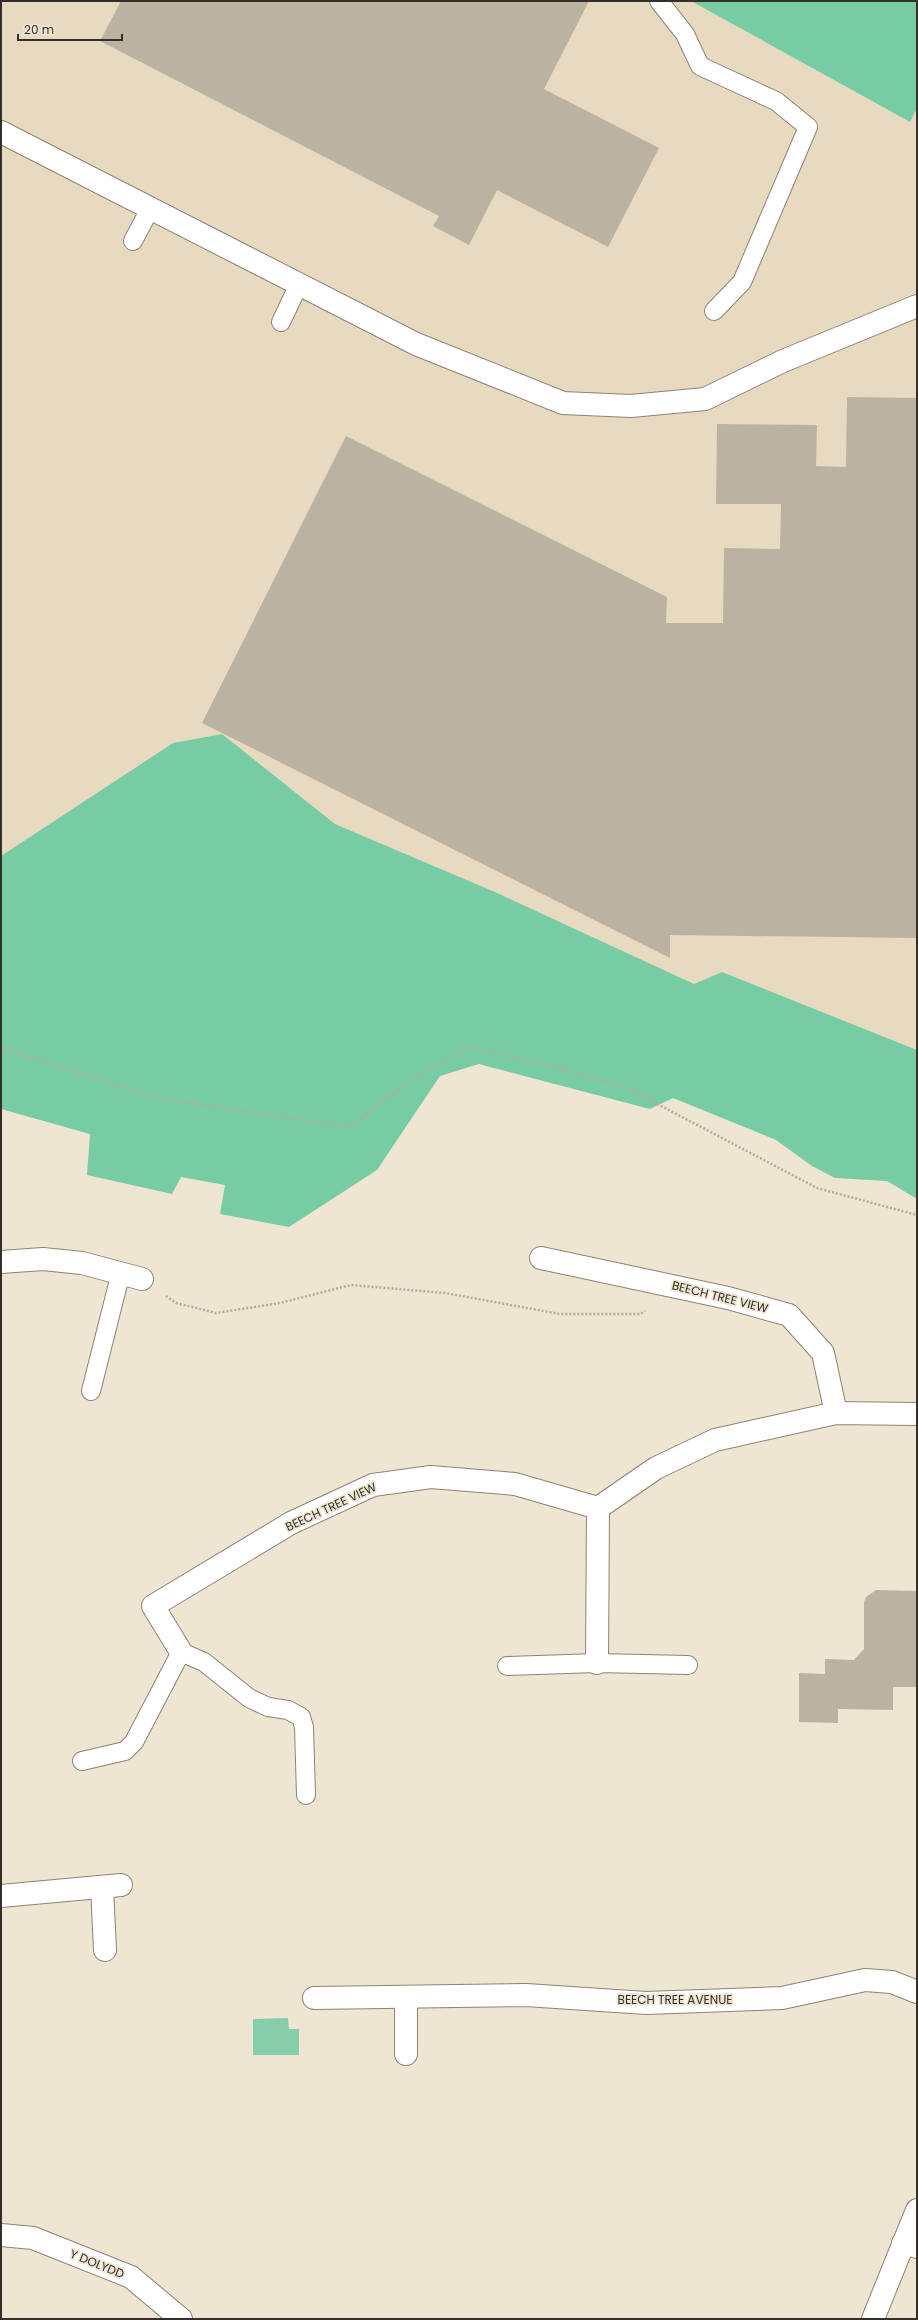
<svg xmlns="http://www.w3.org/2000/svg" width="918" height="2320" font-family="Poppins,sans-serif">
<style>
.built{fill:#e7dac1}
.green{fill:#86cdaa}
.forest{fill:#77cca4}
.building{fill:#bbb2a1}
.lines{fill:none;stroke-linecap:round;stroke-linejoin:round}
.lane-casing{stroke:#8c8374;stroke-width:20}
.street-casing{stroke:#8c8374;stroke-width:24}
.secondary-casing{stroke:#8c8374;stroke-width:24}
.path{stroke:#b3ab9c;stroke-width:2.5;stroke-dasharray:2 2;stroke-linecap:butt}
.lane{stroke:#fff;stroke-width:18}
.street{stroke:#fff;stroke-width:22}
.secondary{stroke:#fff;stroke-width:22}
.labels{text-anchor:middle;stroke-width:3.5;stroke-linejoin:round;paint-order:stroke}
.street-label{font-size:12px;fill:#343029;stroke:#efe5d3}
</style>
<rect width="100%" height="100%" fill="#efe5d3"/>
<polygon class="built" points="1,1 691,1 910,122 917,108 917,1050 722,972 694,984 495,892 335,824 222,734 173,743 1,856"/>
<polygon class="green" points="288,2018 289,2029 299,2029 299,2055 253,2055 253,2019"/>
<g class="forest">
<polygon points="691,1 917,1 917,108 910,122"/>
<polygon points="222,734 335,824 495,892 694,984 722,972 917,1050 917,1199 887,1181 835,1178 812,1166 776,1140 673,1098 650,1109 479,1064 440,1076 377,1170 289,1227 220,1214 225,1185 181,1177 172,1194 87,1175 90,1134 1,1109 1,856 173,743"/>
</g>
<g class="building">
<polygon points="121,1 589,1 544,89 659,148 608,247 497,190 469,245 433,226 439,216 100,41"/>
<polygon points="847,397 917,398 917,938 670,935 670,958 202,723 346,436 667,597 666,623 723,623 724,548 780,549 781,504 716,504 717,424 817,425 816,466 846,467"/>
<polygon points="876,1590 917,1591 917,1687 893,1687 893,1710 838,1709 838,1723 799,1722 799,1673 825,1674 825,1659 854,1660 864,1649 864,1602 866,1597"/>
</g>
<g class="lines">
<defs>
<g id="lane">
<polyline points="659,1 685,34 700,66 776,101 808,127 742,282 714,311"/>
<polyline points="133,241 151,207"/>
<polyline points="281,322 299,284"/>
<polyline points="91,1391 121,1272"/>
<polyline points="507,1666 597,1663 688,1665"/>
<polyline points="82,1761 125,1751 134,1742 181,1652 204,1662 249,1698 268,1707 288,1710 301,1717 304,1727 306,1795"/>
</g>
<g id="street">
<polyline points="1,132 416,344 563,403 631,406 705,399 783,361 917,306"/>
<polyline points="541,1258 728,1298 789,1315 823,1353 836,1413"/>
<polyline points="1,1262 43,1259 82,1263 142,1279"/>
<polyline points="598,1508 656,1468 715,1440 836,1413 917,1414"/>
<polyline points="181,1652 153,1606 291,1523 373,1485 431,1477 515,1484 598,1508"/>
<polyline points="597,1663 598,1508"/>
<polyline points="102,1887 105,1950"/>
<polyline points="1,1896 121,1885"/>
<polyline points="406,1997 406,2054"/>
<polyline points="314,1998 526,1995 646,2003 782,1998 865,1980 892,1982 917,1992"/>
<polyline points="1,2235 33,2238 131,2277 181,2319"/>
<polyline points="903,2243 917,2247"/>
</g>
<polyline id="secondary" points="873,2319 917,2210"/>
</defs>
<use href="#lane" class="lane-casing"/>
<use href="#street" class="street-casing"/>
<use href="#secondary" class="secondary-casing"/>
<g class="path">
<polyline points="1,1048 157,1098 349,1127 412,1080 469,1047 555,1067 627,1088 817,1188 917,1215"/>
<polyline points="166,1296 176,1303 216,1313 280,1303 351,1285 445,1293 560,1314 641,1314 645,1311"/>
</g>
<use href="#lane" class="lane"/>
<use href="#street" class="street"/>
<use href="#secondary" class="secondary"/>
</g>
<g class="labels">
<g class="street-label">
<text transform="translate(720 1297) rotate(14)" y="4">BEECH TREE VIEW</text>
<text transform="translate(331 1507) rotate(-25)" y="4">BEECH TREE VIEW</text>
<text x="675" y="2004">BEECH TREE AVENUE</text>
<text transform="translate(97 2264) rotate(22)" y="4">Y DOLYDD</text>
</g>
</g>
<rect width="918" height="2320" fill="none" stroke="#343029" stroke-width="4"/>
<path d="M18 34v6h104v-6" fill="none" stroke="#343029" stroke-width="2"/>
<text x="24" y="34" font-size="12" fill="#343029" stroke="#efe5d3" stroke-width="3" paint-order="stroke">20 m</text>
</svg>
